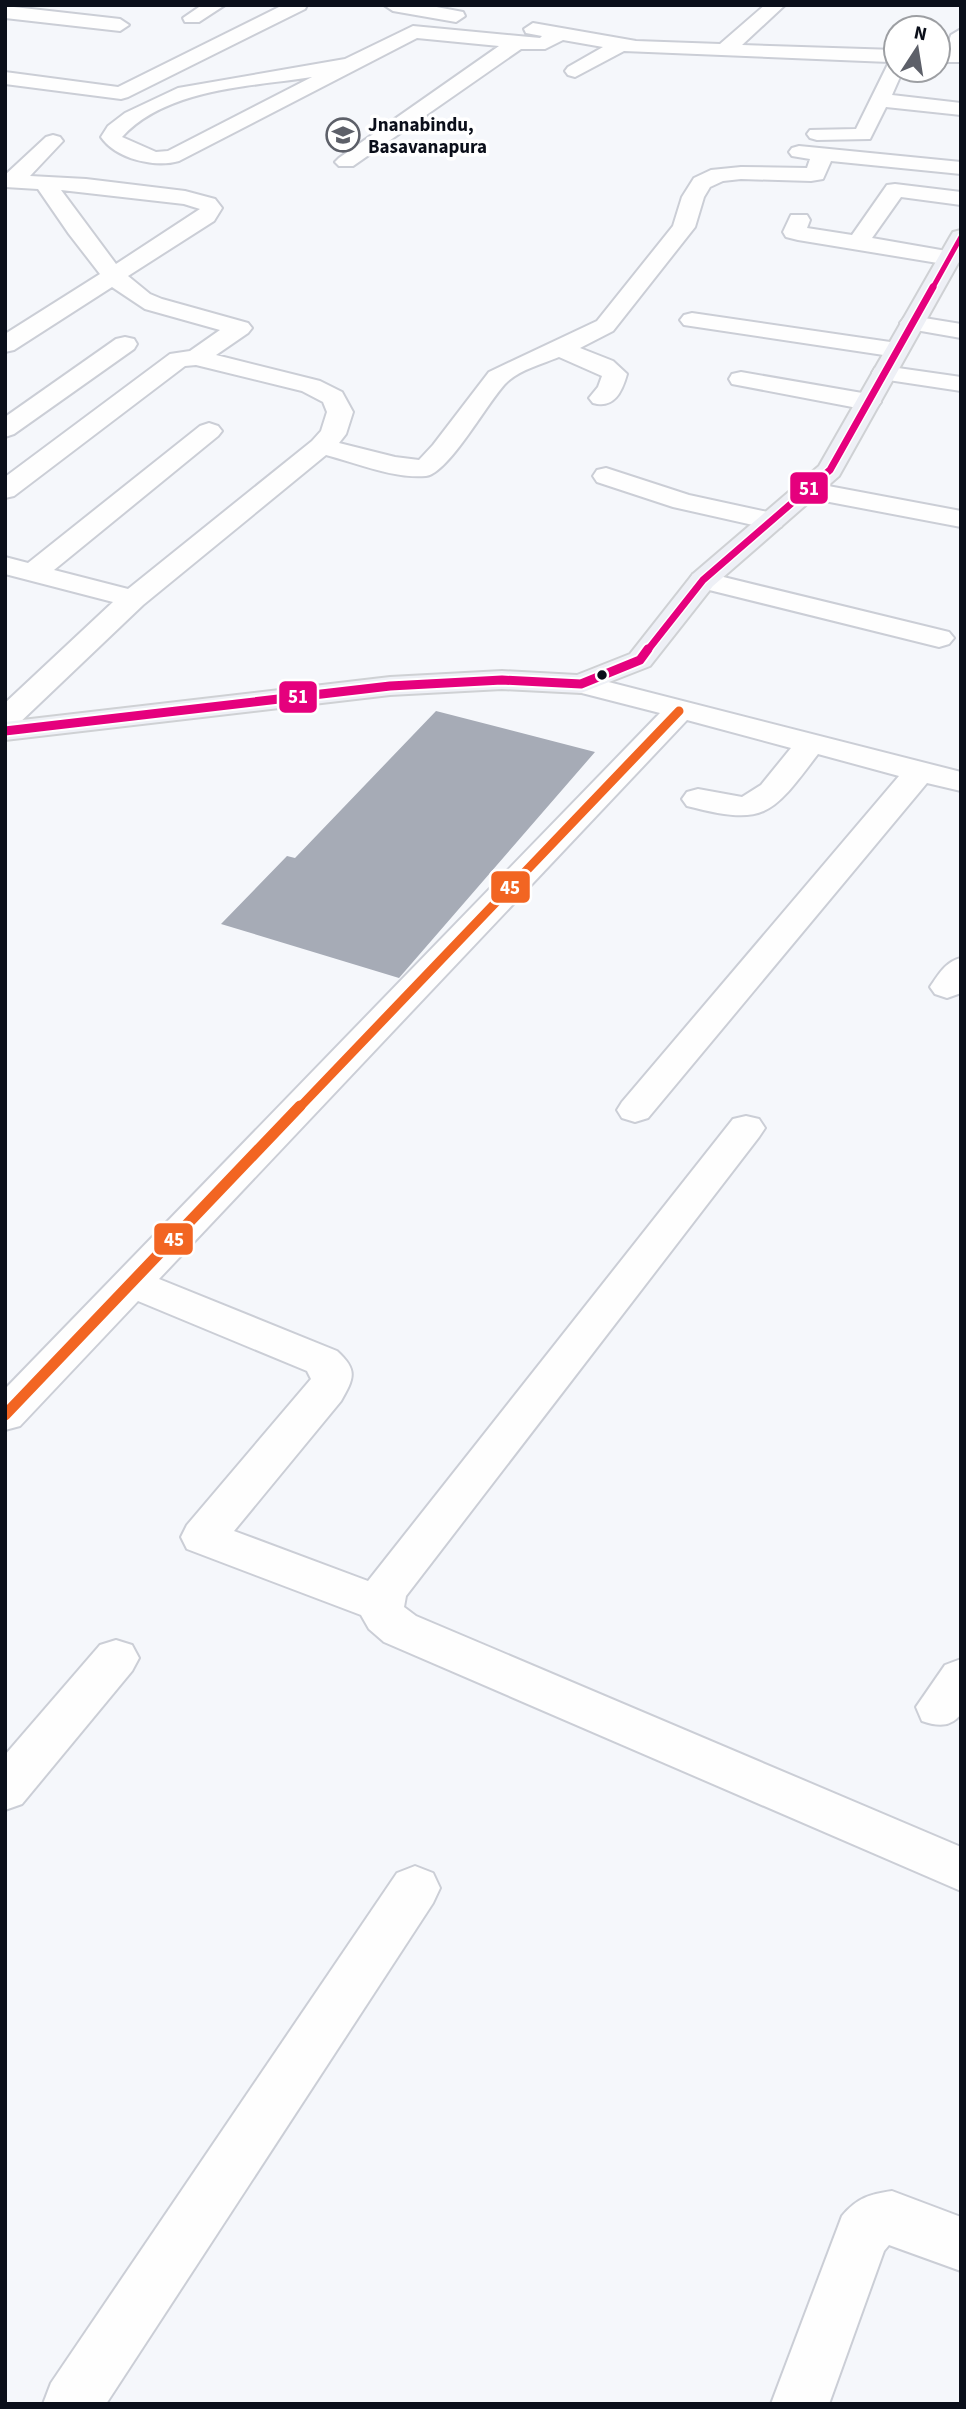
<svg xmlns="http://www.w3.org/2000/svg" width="966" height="2409" font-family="'Source Sans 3',sans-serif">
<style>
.building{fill:#a6abb6}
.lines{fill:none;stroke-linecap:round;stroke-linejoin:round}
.minor-casing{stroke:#cbced6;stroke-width:4}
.major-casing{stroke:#cfd1d4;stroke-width:4}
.minor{fill:#fefefe;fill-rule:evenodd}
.major{fill:#eef0f6;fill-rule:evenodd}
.bus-1-far2-casing{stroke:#fff;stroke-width:8}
.bus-1-far1-casing{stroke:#fff;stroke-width:10}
.bus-1-casing{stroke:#fff;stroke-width:13}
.bus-2-far1-casing{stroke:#fff;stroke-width:13}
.bus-2-casing{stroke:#fff;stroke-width:17}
.bus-1-far2{stroke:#e5007d;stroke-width:5}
.bus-1-far1{stroke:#e5007d;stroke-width:7}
.bus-1{stroke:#e5007d;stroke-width:9}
.bus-2-far1{stroke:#f26522;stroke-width:9}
.bus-2{stroke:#f26522;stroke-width:11}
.bus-dot{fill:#0b0f1a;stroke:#fff;stroke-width:2.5}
.labels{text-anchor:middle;stroke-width:7;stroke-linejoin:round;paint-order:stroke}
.far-poi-label{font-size:19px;font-weight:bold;fill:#0b0f1a;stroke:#fff;text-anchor:start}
.line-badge{stroke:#fff;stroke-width:2.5}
.badge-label{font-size:19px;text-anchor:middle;font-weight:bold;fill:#fff}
</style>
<rect width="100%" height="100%" fill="#f5f7fb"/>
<polygon class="building" points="436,711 595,752 399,978 221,924 287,856 295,858"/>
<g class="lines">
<defs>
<g id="minor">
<polygon points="202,5 225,5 199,22 185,22 183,18"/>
<polygon points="283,5 307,5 305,9 128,97 121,99 5,84 5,72 118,87"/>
<polygon points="384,5 426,5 463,12 465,16 456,22 393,11"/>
<path d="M 765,5 L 785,5 L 742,45 L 896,50 L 896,70 L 903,70 L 892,95 L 961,103 L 961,115 L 886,107 L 870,139 L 817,140 L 810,138 L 807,134 L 810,130 L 856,129 L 889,62 L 624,51 L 575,77 L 568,75 L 565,71 L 568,67 L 603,47 L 563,40 L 545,49 L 521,49 L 353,166 L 339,166 L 335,162 L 339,158 L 499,46 L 417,38 L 179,161 C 155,168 116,159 101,137 L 108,126 L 125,113 L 178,88 L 345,59 L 413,26 L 540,38 L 542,36 L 526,33 L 524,29 L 533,23 L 636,41 L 720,44 ZM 312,77 L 168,151 L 156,152 L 122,137 C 167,88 250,87 312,77 Z"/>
<polygon points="5,6 120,19 129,25 120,31 5,18"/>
<polygon points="961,29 961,62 947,62 944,58 951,35"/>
<path d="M 53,135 L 60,137 L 63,141 L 30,176 L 86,179 L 185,191 L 215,199 L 222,208 L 214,221 L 128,276 L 150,294 L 162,299 L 248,323 L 252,328 L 248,333 L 216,355 L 320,381 L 342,392 L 353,412 L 346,434 L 339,443 L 395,457 L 419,460 L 433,445 L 489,372 L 597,321 L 673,226 L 682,197 L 694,178 L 711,170 L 741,167 L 807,168 L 810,159 L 792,156 L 789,152 L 792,148 L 799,146 L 961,162 L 961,174 L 831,161 L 823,179 L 811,181 L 741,179 L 723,181 L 710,187 L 704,197 L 695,227 L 613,331 L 580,348 L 613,361 L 627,374 C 622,392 614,409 593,403 L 589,398 L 598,387 L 602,376 L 559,357 C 542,364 519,370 506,383 C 488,401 449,473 426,476 C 394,479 357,463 326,455 L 143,605 L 16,726 L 5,729 L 5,703 L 113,602 L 5,574 L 5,557 L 28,563 L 200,426 L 209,423 L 218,426 L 222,431 L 218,436 L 54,570 L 128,589 L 312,441 L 321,431 L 327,412 L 323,402 L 302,391 L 196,365 L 185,366 L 14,496 L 5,498 L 5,477 L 170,354 L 190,351 L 220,330 L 145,309 L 112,287 L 14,350 L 5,352 L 5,334 L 100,274 L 69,234 L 38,189 L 5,187 L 5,175 L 46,137 ZM 61,190 L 184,204 L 200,209 L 116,264 Z"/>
<polygon points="895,184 961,192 961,205 901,197 872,238 958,253 961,257 958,263 950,265 798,240 786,237 783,232 791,215 807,215 810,220 807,228 852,235 887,185"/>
<polygon points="692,313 897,343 906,345 909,350 906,355 897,357 684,325 680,320 684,315"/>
<polygon points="912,316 961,324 961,338 904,328 900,323 904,318"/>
<polygon points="125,337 134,339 137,344 134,349 14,434 5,437 5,417 116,339"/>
<polygon points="884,366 961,377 961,391 875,378 872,373 875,368"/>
<polygon points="741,372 868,394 877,397 881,402 877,407 868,410 732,384 729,379 732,374"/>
<polygon points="606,468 689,495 781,515 785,521 781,527 771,529 673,507 597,482 593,476 597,470"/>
<polygon points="807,482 961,511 961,527 798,496 794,490 798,484"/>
<polygon points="703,572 949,632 954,638 949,644 939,647 693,586 689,580 693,574"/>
<path d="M 581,675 L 961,772 L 961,791 L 927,783 L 648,1118 L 635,1122 L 622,1118 L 617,1110 L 622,1102 L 899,776 L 818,754 C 771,816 765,826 687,806 L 682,799 L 687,792 L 698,789 L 742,797 L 761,785 L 791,748 L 687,720 L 159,1279 L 337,1351 C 358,1370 354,1378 341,1401 L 234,1531 L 368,1581 L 733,1119 L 746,1116 L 759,1119 L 765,1128 L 759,1137 L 406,1596 L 404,1607 L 416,1616 L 961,1847 L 961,1891 L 384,1642 L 369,1629 L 361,1615 L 187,1549 L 181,1537 L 187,1525 L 311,1379 L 307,1371 L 138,1301 L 20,1426 L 5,1430 L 5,1389 L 660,713 L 570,690 L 566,684 L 570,678 Z"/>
<path d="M 961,958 L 961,993 L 947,998 L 935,994 L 930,987 C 939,974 945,962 961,958 Z"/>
<polygon points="116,1640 132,1645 139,1658 132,1671 22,1804 5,1810 5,1755 100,1645"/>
<path d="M 961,1659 L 961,1714 C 950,1728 937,1726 922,1721 L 916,1707 L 945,1665 Z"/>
<polygon points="415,1866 433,1873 440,1888 433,1903 106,2404 43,2404 51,2383 397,1873"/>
<path d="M 892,2191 L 961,2217 L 961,2271 L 889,2245 L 884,2251 L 829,2404 L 771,2404 L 842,2216 C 857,2198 870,2194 892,2191 Z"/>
</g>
<polygon id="major" points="961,230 961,258 839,476 713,586 650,666 581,693 502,689 390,695 5,740 5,722 390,677 502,671 577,675 630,654 693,574 819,466 950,237 953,232"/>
</defs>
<use href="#minor" class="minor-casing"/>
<use href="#major" class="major-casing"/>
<use href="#minor" class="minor"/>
<use href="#major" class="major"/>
<defs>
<polyline id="bus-1-far2" points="932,289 961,237"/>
<polyline id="bus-1-far1" points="647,651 703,580 830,470 933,287"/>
<polyline id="bus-1" points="5,731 390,686 502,680 581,684 640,660 648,649"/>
<polyline id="bus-2-far1" points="299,1108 679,711"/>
<polyline id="bus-2" points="5,1415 300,1106"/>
</defs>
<use href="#bus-1-far2" class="bus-1-far2-casing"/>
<use href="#bus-1-far1" class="bus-1-far1-casing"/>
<use href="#bus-1" class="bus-1-casing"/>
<use href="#bus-2-far1" class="bus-2-far1-casing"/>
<use href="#bus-2" class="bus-2-casing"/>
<use href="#bus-1-far2" class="bus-1-far2"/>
<use href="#bus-1-far1" class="bus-1-far1"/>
<use href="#bus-1" class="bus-1"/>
<use href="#bus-2-far1" class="bus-2-far1"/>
<use href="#bus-2" class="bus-2"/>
</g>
<defs>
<symbol id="school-ring" viewBox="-11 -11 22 22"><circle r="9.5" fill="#fff" stroke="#5d6069" stroke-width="1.5"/><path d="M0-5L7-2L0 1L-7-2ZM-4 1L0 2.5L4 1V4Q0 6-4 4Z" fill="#5d6069"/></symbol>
</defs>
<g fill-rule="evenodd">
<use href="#school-ring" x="324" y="116" width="38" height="38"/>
</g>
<circle class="bus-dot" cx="602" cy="675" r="6"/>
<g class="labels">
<g class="far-poi-label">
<text x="368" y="131">Jnanabindu,<tspan x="368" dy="22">Basavanapura</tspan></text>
</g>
</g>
<g class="line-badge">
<rect x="789" y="471" width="40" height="34" rx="7" fill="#e5007d"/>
<rect x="278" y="680" width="40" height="34" rx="7" fill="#e5007d"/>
<rect x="490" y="870" width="41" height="34" rx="7" fill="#f26522"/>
<rect x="153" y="1222" width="41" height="34" rx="7" fill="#f26522"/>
</g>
<g class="badge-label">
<text x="809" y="495">51</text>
<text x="298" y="703">51</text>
<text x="510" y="894">45</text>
<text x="174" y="1246">45</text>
</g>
<rect width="966" height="2409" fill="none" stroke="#0b0f1a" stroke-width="14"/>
<g transform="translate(917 49) rotate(12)"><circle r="33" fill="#ffffff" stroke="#9d9fa3" stroke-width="2"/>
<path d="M0-5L12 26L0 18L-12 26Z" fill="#5d6069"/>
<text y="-10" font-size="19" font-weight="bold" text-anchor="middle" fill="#0b0f1a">N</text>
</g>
</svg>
